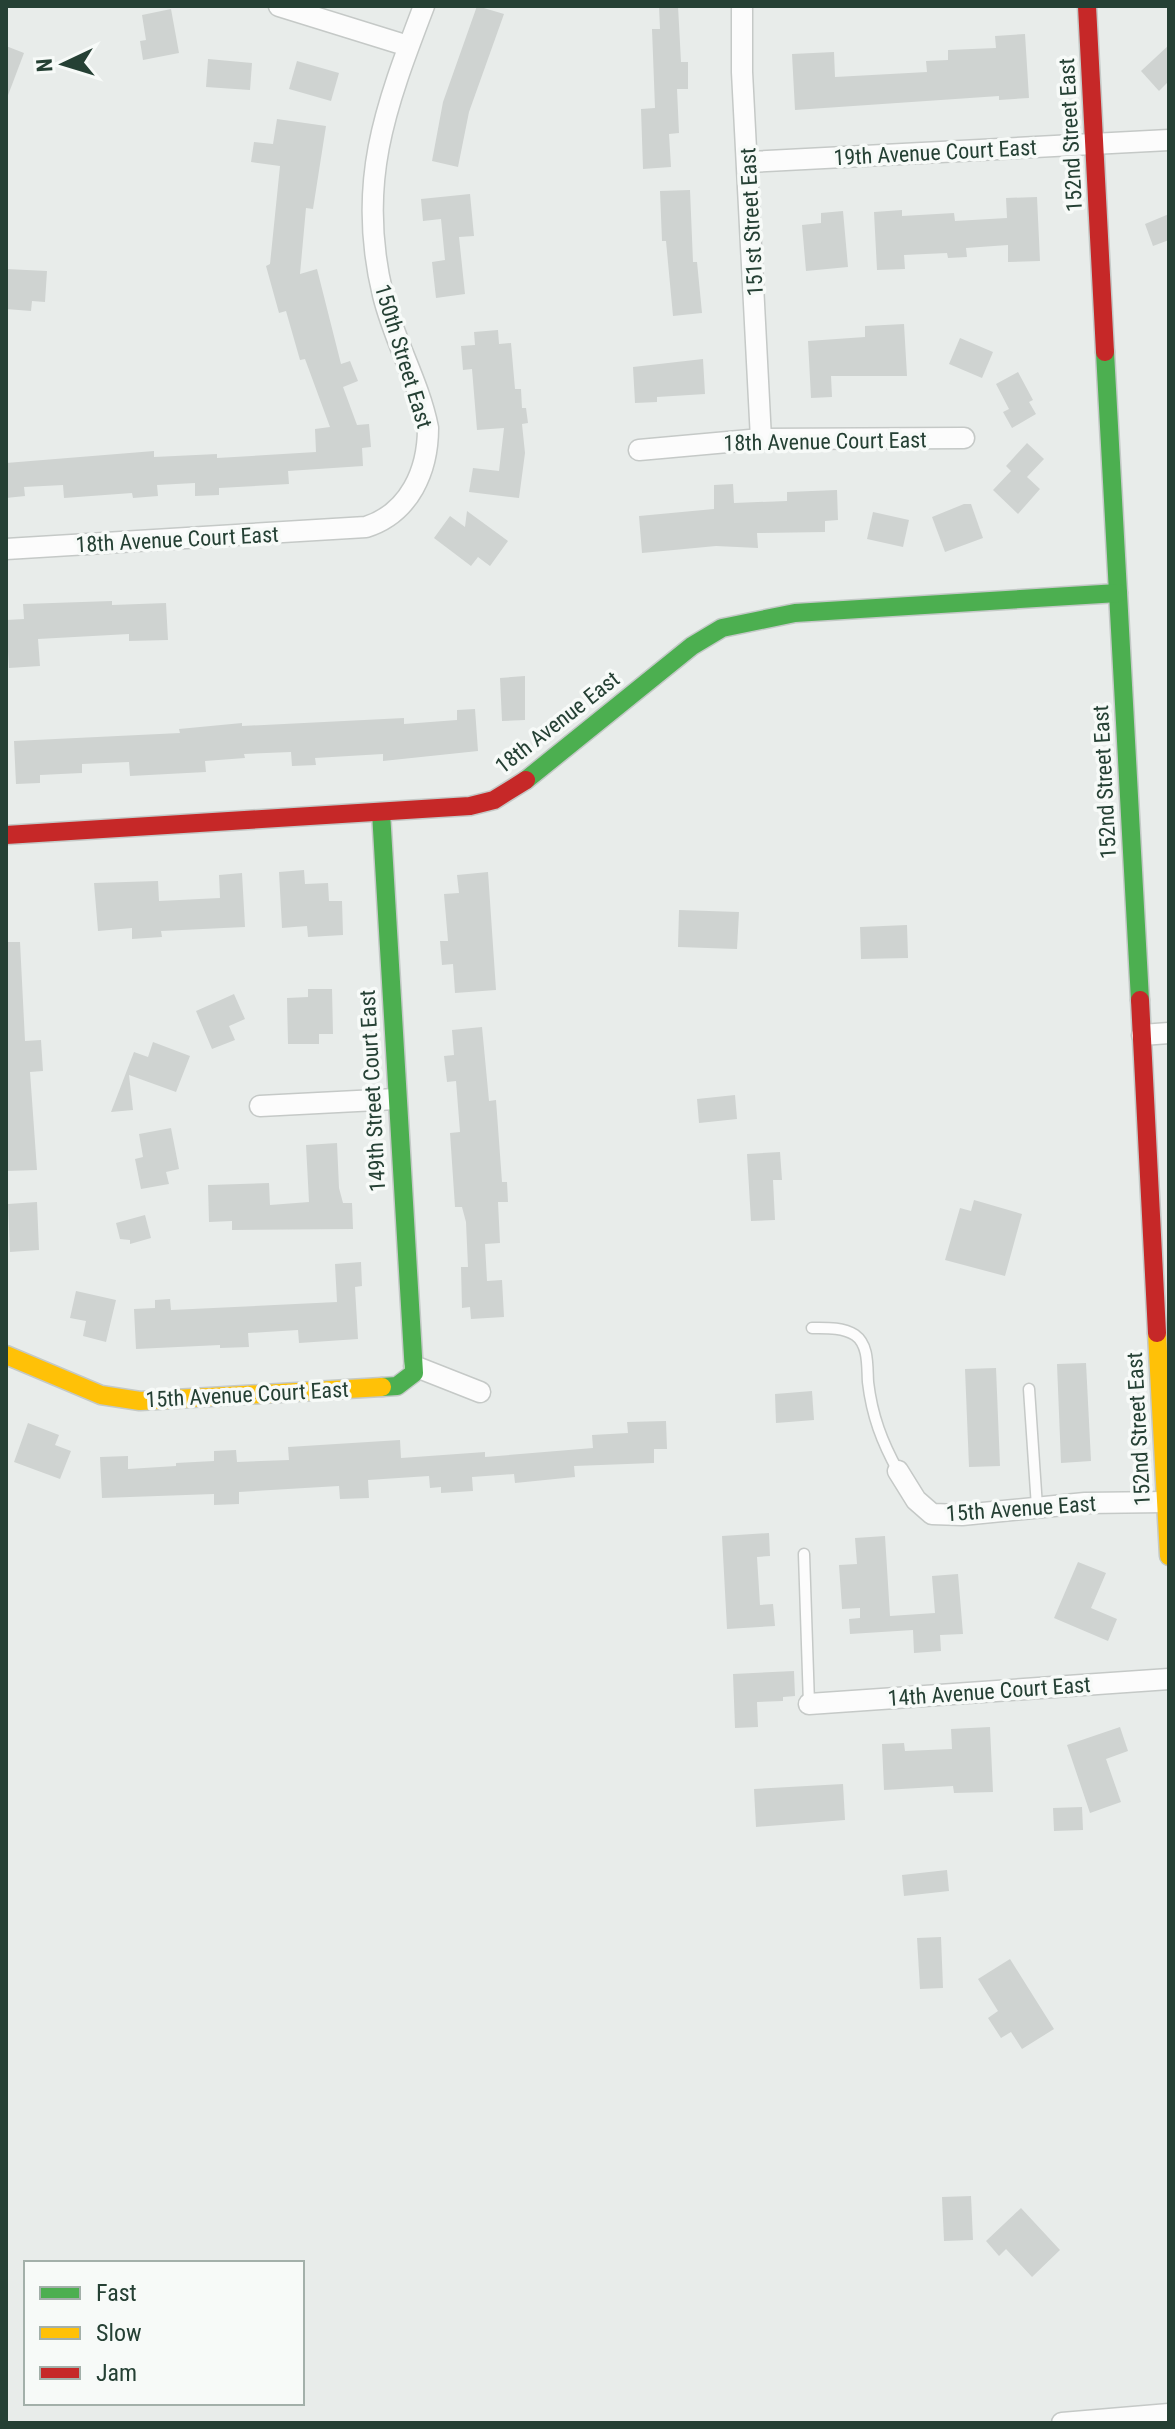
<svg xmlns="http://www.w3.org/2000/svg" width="1175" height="2429" font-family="'Roboto Condensed',sans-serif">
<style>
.building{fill:#cfd3d1}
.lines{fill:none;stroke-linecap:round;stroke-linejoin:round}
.lane-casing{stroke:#c5c9c7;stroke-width:13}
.street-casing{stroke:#c5c9c7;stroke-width:23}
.fast-casing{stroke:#c4c9c7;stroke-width:21}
.slow-casing{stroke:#c4c9c7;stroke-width:21}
.jam-casing{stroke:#c4c9c7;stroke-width:21}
.lane{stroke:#fcfcfc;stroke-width:10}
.street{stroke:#fcfcfc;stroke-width:20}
.fast{stroke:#4caf50;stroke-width:18}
.slow{stroke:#ffc107;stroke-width:18}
.jam{stroke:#c62828;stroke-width:18}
.labels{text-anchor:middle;stroke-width:7;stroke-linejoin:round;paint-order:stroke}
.street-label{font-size:22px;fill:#254034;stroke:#f7faf8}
</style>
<rect width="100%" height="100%" fill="#e8ecea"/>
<g class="building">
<polygon points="477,6 504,14 469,112 458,167 432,161 443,102"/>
<polygon points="659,6 678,6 681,62 688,62 688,89 677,89 679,133 669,134 671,167 643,169 641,109 655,108 652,29 660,29"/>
<polygon points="171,9 179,53 143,60 140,41 146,40 142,15"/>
<polygon points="1025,34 1029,98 999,100 999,96 795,110 792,54 834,52 835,77 927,72 926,61 948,60 948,50 996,48 995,36"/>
<polygon points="1169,45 1169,81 1159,91 1141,71"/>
<polygon points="6,46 24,53 7,98 6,97"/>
<polygon points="208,59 252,63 250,90 206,87"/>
<polygon points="297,61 339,73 331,101 289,89"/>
<polygon points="277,119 326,126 313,209 306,208 300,274 317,269 341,364 350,361 358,381 343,387 357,425 369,424 371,447 362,448 363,466 288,471 289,484 219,488 219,495 195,496 195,483 157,485 158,496 133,498 132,493 64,498 63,485 24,487 25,496 6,498 6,463 154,451 154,457 217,454 217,458 316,452 315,429 330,427 305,359 300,360 286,311 279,313 266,266 270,264 280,166 251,162 254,142 273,144"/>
<polygon points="690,190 693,262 697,262 702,313 673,316 666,241 662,241 660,191"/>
<polygon points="470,194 474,236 459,237 465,294 436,298 432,262 445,260 441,219 423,221 421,199"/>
<polygon points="1037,197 1040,261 1008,262 1008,245 966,248 967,257 948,258 947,253 904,255 905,269 877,270 874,212 902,210 902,216 954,213 955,221 1007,218 1006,198"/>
<polygon points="843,211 848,267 806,271 802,225 821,223 821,213"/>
<polygon points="1169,214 1169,240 1153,246 1145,224"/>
<polygon points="6,269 47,271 45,302 32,301 31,311 6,309"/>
<polygon points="904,324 907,376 831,376 832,397 811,398 808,341 865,337 865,326"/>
<polygon points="498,330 499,344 511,343 515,389 521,389 522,408 526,408 528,423 522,424 525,453 519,498 469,492 473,468 499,471 504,428 477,430 472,369 463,370 461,346 475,345 474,332"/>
<polygon points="960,338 993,352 982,378 949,364"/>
<polygon points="703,359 705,394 657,397 657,402 635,403 633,367"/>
<polygon points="1018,372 1033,400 1029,402 1036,414 1012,428 1003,412 1009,409 996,384"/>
<polygon points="1027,443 1044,459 1027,477 1040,489 1018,514 993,490 1011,471 1006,466"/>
<polygon points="733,484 734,503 787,501 787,492 837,490 838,520 825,521 825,532 757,533 758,548 716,546 642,553 639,516 714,509 714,485"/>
<polygon points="964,504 971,504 983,538 945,552 932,517"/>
<polygon points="467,511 508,541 490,566 478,557 471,566 434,538 450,516 465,527"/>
<polygon points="873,512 909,520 903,547 867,539"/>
<polygon points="112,601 112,605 166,603 168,640 129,641 129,634 38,639 40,666 9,668 6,620 24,619 23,604"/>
<polygon points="525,676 525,720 502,721 500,678"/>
<polygon points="475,709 478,751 383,761 383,754 315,758 316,765 292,766 291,752 244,754 245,758 205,761 206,772 130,776 129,762 82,764 82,773 40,775 40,783 16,784 14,741 180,733 179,729 242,723 242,726 404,718 404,724 457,720 457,710"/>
<polygon points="304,870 305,884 328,883 329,901 342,901 343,935 308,937 307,926 282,928 279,872"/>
<polygon points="488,872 496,990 455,993 453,964 442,965 440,941 448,941 444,894 459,893 457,875"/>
<polygon points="242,873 245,927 161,931 162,937 132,939 132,928 98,931 94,883 158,881 159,901 220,898 219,875"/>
<polygon points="679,910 739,912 737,949 678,947"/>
<polygon points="907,925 908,958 861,959 860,927"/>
<polygon points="6,942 20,942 25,1041 41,1040 43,1071 30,1072 37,1170 7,1171"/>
<polygon points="308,989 332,989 333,1034 319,1034 319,1044 288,1044 287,998 308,997"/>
<polygon points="234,994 245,1019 229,1026 235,1040 212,1049 196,1011"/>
<polygon points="482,1027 489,1101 496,1100 502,1182 507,1182 508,1202 498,1202 500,1243 485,1244 487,1281 502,1280 504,1317 471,1319 470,1307 462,1308 461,1267 468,1267 466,1222 462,1207 455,1207 450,1133 460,1132 456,1081 447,1082 444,1056 454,1055 452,1030"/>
<polygon points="153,1042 190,1056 176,1092 129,1075 133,1110 111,1112 134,1052 148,1057"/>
<polygon points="735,1095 737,1119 699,1123 697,1099"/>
<polygon points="171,1128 179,1169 166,1172 169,1184 141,1189 135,1159 143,1157 139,1134"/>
<polygon points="337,1143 339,1188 343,1203 352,1203 353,1229 232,1230 232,1221 209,1222 208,1185 269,1183 270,1205 309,1202 306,1145"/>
<polygon points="780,1152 782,1180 773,1180 775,1220 751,1221 747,1154"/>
<polygon points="974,1200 1022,1214 1005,1276 945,1260 960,1208 971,1211"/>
<polygon points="37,1202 39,1250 10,1252 8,1204"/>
<polygon points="145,1215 151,1238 130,1244 130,1240 120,1239 116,1223"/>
<polygon points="361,1262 362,1286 355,1287 358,1339 299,1343 298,1330 248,1333 249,1347 220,1348 220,1345 136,1349 134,1309 155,1308 155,1300 170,1299 171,1310 337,1302 335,1264"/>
<polygon points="76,1291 116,1300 106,1342 83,1336 86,1321 70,1318"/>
<polygon points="1086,1363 1091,1461 1061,1463 1057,1364"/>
<polygon points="996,1368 1000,1466 969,1467 965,1369"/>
<polygon points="812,1391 814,1420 776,1423 775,1394"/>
<polygon points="666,1421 667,1449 654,1449 654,1463 574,1466 575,1477 515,1483 514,1474 472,1477 473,1491 441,1493 441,1487 430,1488 429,1476 368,1480 369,1498 340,1499 339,1486 239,1492 239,1504 214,1505 214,1494 102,1498 100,1457 128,1456 128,1469 176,1466 176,1463 214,1461 214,1451 236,1450 237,1462 289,1460 288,1447 400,1440 401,1458 485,1452 485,1457 593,1448 592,1435 628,1433 627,1422"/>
<polygon points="28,1423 59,1435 55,1445 71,1451 60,1479 14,1462"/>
<polygon points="769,1533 770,1556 757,1557 760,1605 773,1604 775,1626 727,1629 722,1536"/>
<polygon points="885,1536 890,1616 935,1613 932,1576 958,1574 963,1634 940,1635 941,1651 914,1653 913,1630 850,1634 849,1619 860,1618 860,1608 842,1609 839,1565 857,1564 855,1538"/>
<polygon points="1078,1562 1106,1573 1091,1608 1117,1619 1108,1641 1054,1618"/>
<polygon points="794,1671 795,1696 783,1697 783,1701 757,1702 758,1727 735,1728 733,1674"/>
<polygon points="990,1727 993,1792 954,1793 953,1786 884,1790 882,1744 904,1743 905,1751 952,1749 951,1729"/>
<polygon points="1120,1727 1128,1751 1106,1759 1121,1802 1090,1813 1067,1745"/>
<polygon points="843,1784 845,1820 756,1827 754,1789"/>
<polygon points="1082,1807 1083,1830 1054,1831 1053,1808"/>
<polygon points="947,1870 949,1891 904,1896 902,1875"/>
<polygon points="941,1937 943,1988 920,1989 917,1938"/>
<polygon points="1010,1959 1054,2029 1022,2049 1011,2032 1001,2038 988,2018 998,2011 978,1979"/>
<polygon points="971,2196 973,2240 944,2241 942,2197"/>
<polygon points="1021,2208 1060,2250 1032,2277 1006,2249 999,2256 986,2241"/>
</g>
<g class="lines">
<defs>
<g id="lane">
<path d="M 812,1328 C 826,1328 842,1327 855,1335 C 869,1345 867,1366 868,1382 C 872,1416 882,1442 898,1471"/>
<polyline points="1029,1389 1037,1507"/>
<polyline points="804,1554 809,1704"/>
</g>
<g id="street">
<polyline points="279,6 408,46"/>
<polyline points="742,6 742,72 761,439"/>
<polyline points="749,162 1169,140"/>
<polyline points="639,450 761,439 964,438"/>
<path d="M 6,549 L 366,527 C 410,513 428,470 428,428 C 419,382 394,341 383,295 C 356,184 385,108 424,6"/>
<polyline points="1142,1035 1169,1033"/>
<polyline points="260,1106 396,1099"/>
<polyline points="414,1366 480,1392"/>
<polyline points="898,1471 916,1500 932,1514 962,1515 1085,1503 1165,1502"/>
<polyline points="809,1704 1169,1679"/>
<polyline points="1062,2423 1169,2414"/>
</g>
<g id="fast">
<polyline points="1105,352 1140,1000"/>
<polyline points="526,780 692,646 722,628 795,613 1118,593"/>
<polyline points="381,812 414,1373 397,1386 382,1387"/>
</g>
<g id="slow">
<polyline points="1157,1333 1169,1556"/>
<polyline points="6,1355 101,1395 140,1401 382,1387"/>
</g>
<g id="jam">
<polyline points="1087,6 1105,352"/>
<polyline points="6,835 470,806 494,800 526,780"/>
<polyline points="1140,1000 1157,1333"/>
</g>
</defs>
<use href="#lane" class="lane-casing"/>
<use href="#street" class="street-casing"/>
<use href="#fast" class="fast-casing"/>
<use href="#slow" class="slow-casing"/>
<use href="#jam" class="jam-casing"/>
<use href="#lane" class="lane"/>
<use href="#street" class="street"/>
<use href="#fast" class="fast"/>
<use href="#slow" class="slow"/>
<use href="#jam" class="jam"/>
</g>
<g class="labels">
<g class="street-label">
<text transform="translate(1070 135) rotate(-93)" y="8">152nd Street East</text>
<text transform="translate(935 152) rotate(-3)" y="8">19th Avenue Court East</text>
<text transform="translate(751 222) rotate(-93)" y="8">151st Street East</text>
<text transform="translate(404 356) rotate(73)" y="8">150th Street East</text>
<text transform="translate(825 441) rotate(-1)" y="8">18th Avenue Court East</text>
<text transform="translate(177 539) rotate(-3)" y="8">18th Avenue Court East</text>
<text transform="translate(557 722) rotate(-38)" y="8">18th Avenue East</text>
<text transform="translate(1104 782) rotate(-93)" y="8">152nd Street East</text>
<text transform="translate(372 1091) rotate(-93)" y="8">149th Street Court East</text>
<text transform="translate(247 1394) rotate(-3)" y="8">15th Avenue Court East</text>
<text transform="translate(1138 1429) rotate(-93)" y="8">152nd Street East</text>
<text transform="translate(1021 1508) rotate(-4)" y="8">15th Avenue East</text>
<text transform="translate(989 1691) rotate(-4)" y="8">14th Avenue Court East</text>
</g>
</g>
<rect width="1175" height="2429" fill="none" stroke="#254034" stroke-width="16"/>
<rect x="24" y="2261" width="280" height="144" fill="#f7faf8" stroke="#a3b0aa" stroke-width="2"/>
<rect x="40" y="2287" width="40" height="12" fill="#4caf50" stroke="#a3b0aa" stroke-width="2"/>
<text x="96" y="2301" font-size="24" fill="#254034">Fast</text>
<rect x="40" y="2327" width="40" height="12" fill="#ffc107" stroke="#a3b0aa" stroke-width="2"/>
<text x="96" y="2341" font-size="24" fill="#254034">Slow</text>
<rect x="40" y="2367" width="40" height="12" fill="#c62828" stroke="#a3b0aa" stroke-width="2"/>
<text x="96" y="2381" font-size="24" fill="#254034">Jam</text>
<g transform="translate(64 64) rotate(266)" stroke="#f7faf8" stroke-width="6" paint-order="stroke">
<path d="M0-6L14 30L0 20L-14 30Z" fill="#254034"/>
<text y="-12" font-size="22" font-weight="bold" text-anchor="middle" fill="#254034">N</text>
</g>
</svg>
